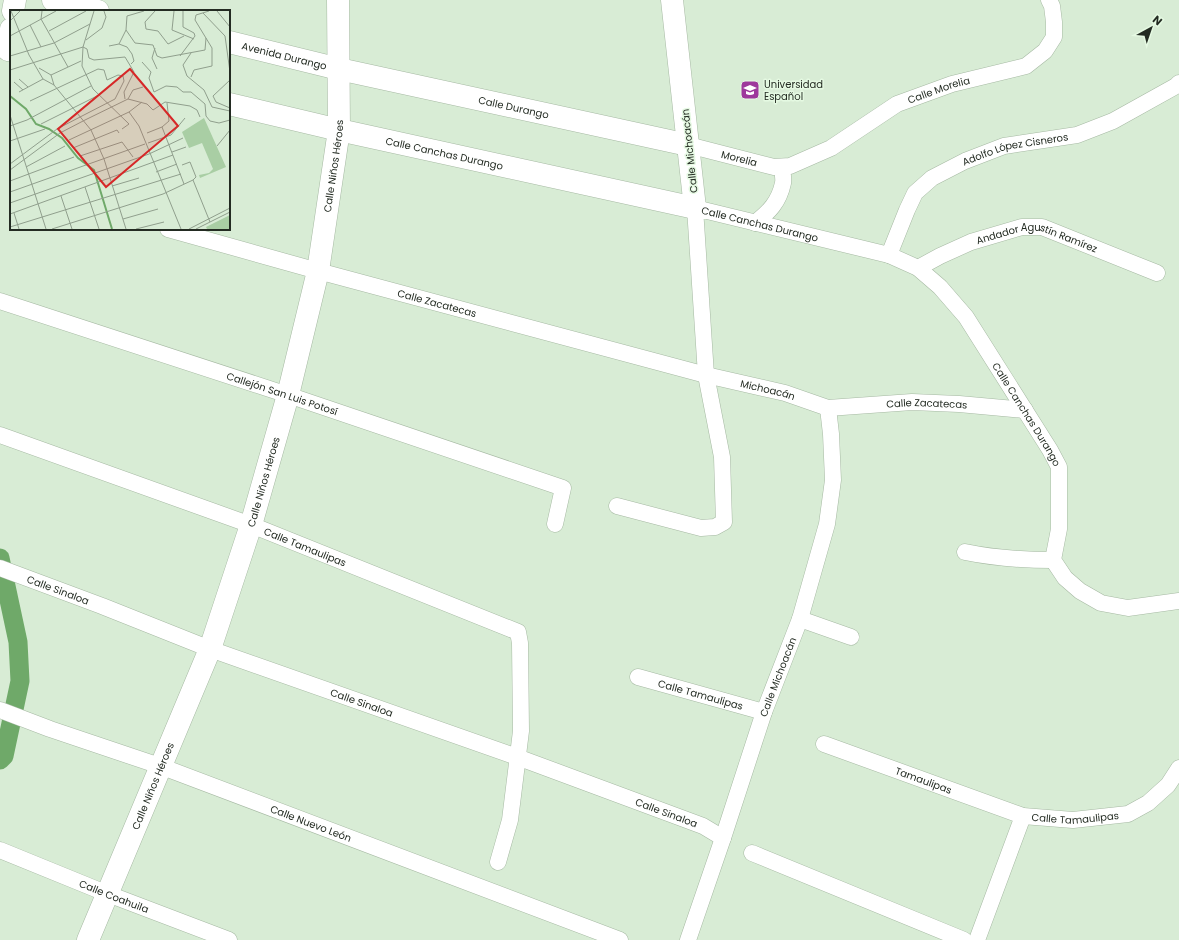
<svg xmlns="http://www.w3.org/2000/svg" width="1179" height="940" font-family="Poppins,sans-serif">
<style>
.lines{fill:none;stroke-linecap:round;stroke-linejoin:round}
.canal{stroke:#6fa969;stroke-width:19}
.street-casing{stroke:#a6b9a3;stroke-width:17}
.secondary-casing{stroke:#a6b9a3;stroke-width:23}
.primary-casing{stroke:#a6b9a3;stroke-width:23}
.street{stroke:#fff;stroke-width:16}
.secondary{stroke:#fff;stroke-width:22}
.primary{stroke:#fff;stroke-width:22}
.labels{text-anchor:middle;stroke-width:3;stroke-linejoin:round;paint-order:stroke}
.street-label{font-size:10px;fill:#232b22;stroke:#e5f9e2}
.poi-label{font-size:10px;fill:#232b22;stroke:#e5f9e2;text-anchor:start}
.inset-river{fill:none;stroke:#6fa969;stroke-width:2}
.inset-road{fill:none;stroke:#909f8d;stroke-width:1}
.view{fill:#d62828;fill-opacity:0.15;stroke:#d62828;stroke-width:2}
.inset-edge{fill:none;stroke:#232b22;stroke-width:2}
</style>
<rect width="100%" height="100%" fill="#d8ecd5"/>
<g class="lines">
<polyline class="canal" points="0,558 18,642 20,681 4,756 0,760"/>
<defs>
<g id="street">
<path id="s1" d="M 688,145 L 774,167 L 790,166 L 831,148 L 897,104 L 952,84 L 1026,66 L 1045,51 L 1054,37 L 1054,22 L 1052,6 L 1049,0"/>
<path d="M 755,223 C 769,212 779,202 783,183 C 784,178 782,172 782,167"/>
<path id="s2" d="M 168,229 L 318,271 L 706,375 L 785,393 L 828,408 L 912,402 L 959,404 L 1025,410"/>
<path id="s3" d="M 889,255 L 907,210 L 915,193 L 932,178 L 965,161 L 1004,146 L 1077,135 L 1113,121 L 1176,86 L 1179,83"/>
<path id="s4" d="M 918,268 L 940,256 L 971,242 L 1022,227 L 1042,227 L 1157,273"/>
<path id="s5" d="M 0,301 L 288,395 L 563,488 L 555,524"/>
<path id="s6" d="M 0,435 L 251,525 L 518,632 L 520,643 L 521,731 L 510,820 L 498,862"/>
<path id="s7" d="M 617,506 L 701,528 L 715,527 L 724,522 L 722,457 L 706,375 L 695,208 L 889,255 L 918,268 L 940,287 L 966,317 L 1050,450 L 1059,467 L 1059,529 L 1053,560 L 1065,578 L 1080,591 L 1101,603 L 1128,608 L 1179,601"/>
<path d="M 965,552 C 994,558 1023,560 1053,560"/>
<path id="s8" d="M 0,568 L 102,606 L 210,649 L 517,757 L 703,826 L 723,838"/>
<polyline points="800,619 851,637"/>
<path id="s9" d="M 638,677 L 764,712"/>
<path id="s10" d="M 0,710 L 50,729 L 160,766 L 620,940"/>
<path id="s11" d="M 824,744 L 1023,816 L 1073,820 L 1128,814 L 1148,803 L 1168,785 L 1179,768"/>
<path id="s12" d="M 0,850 L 108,894 L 229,940"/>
<polyline points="752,853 964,940"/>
<path id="s13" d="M 688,940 L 723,838 L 764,712 L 800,619 L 827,524 L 833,480 L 831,434 L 828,408"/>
<polyline points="977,940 1023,816"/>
</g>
<g id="secondary">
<polyline points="53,0 98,11"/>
<polyline points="13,11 15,0"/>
<path id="s14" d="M 229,42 L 339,69 L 688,145"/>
<polyline points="8,50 11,29"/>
<path id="s15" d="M 229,104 L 339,130 L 695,208 L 672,0"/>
</g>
<g id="primary">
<path id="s16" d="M 88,940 L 210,649 L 251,525 L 288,395 L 318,271 L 339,130 L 338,0"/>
</g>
</defs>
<use href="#street" class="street-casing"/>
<use href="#secondary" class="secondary-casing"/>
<use href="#primary" class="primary-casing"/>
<use href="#street" class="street"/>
<use href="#secondary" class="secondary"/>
<use href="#primary" class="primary"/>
</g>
<defs>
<symbol id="university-square" viewBox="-11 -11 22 22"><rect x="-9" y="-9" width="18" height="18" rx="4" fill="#9e389c" stroke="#e5f9e2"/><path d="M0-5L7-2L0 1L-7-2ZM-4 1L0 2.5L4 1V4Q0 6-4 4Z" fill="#fff"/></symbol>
</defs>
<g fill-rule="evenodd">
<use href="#university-square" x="739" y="79" width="22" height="22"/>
</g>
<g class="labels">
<g class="street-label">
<text dy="4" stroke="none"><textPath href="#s14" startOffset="57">Avenida Durango</textPath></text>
<text dy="4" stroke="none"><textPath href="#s1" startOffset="273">Calle Morelia</textPath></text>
<text dy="4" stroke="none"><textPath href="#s14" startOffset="292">Calle Durango</textPath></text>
<text dy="4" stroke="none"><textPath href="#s3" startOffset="179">Adolfo López Cisneros</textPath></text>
<text transform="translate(689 151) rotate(-96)" y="4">Calle Michoacán</text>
<text dy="4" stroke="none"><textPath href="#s15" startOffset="221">Calle Canchas Durango</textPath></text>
<text dy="4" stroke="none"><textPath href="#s1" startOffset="53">Morelia</textPath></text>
<text dy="4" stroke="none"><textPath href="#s16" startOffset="815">Calle Niños Héroes</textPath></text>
<text dy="4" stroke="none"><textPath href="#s7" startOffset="494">Calle Canchas Durango</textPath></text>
<text dy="4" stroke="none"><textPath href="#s4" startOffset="128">Andador Agustín Ramírez</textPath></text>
<text dy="4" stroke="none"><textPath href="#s2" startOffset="279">Calle Zacatecas</textPath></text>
<text dy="4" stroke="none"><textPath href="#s2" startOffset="621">Michoacán</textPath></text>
<text dy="4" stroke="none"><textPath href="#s5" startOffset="297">Callejón San Luis Potosí</textPath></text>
<text dy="4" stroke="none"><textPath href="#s2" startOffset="783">Calle Zacatecas</textPath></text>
<text dy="4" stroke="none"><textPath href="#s7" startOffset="842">Calle Canchas Durango</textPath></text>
<text dy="4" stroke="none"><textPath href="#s16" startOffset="491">Calle Niños Héroes</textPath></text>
<text dy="4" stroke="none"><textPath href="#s6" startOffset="325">Calle Tamaulipas</textPath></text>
<text dy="4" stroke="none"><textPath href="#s8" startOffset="62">Calle Sinaloa</textPath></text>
<text dy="4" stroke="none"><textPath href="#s13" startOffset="278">Calle Michoacán</textPath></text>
<text dy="4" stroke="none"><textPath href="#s9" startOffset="65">Calle Tamaulipas</textPath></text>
<text dy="4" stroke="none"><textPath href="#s8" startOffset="386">Calle Sinaloa</textPath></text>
<text dy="4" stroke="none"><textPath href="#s11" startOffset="106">Tamaulipas</textPath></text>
<text dy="4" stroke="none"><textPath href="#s16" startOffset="167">Calle Niños Héroes</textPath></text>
<text dy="4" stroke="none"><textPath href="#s8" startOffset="710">Calle Sinaloa</textPath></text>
<text dy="4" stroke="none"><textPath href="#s11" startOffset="264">Calle Tamaulipas</textPath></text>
<text dy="4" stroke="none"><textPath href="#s10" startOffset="331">Calle Nuevo León</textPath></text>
<text dy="4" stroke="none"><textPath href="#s12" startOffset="123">Calle Coahuila</textPath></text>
</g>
<g class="poi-label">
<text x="764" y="88">Universidad<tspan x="764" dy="12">Español</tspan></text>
</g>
</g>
<g transform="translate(10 10)">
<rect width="220" height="220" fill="#d8ecd5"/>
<path d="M 194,108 L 216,157 L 190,168 L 189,165 L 199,163 L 203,159 L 192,133 L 179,138 L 172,122 ZM 220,205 L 220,219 L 197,219 L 196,217 Z" fill="#a9cea4"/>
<path class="inset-river" d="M 0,86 L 16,99 L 26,114 L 39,119 L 52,128 L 68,148 L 84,160 L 102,219"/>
<path class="inset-road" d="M 1,1 L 19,45 L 33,69 L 44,75M 32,1 L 31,9 L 58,57M 84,1 L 73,37 L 72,56 L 83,79 L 119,114 L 112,119M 145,1 L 135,12 L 136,19 L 148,21 L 158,34 L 174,26M 164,1 L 162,20 L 184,29M 207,1 L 220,17M 193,3 L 215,26 L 220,62M 0,11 L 10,1M 20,15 L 31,37M 116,20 L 125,33 L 143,35 L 147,46 L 152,48 L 195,40 L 196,28M 39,21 L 76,1M 0,26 L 46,1M 76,30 L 92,18 L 96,7 L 94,1M 109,34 L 117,37 L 122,44 L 124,51 L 121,54M 99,36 L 109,34 L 116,20 L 117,6 L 134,1M 145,38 L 142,48 L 147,59M 181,43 L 173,55 L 177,66 L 194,80 L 202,97 L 220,101M 0,46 L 44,33 L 80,14M 170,46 L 185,26 L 184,23 L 173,17 L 173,1M 132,52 L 141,62 L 139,68 L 144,82 L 156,76 L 167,77 L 173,82 L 181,82 L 195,94 L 196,106 L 200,111 L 209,113 L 220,110M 29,58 L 41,65 L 44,75 L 81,120 L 94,149 L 116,219M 0,60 L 73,37 L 77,39 L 79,48 L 84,50 L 115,47 L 124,62 L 114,82 L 115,89M 41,65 L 71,51M 181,67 L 184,60 L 202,56 L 202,38 L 185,10 L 186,5 L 199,1M 9,69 L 18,77M 220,70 L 203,86 L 206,92 L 220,98M 4,72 L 13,80M 9,82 L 33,69M 118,89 L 123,80 L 133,77M 20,91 L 88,59 L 94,60 L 97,70 L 108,65 L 113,66 L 114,71 L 105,89 L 72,106M 119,102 L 129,116 L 171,219M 0,105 L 36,219M 75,110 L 118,89 L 137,94 L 143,100 L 155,92 L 180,96 L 187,100 L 190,107M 31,114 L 89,85M 0,116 L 17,110 L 81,76M 152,117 L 174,174M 137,123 L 152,117 L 159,111 L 157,93M 59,130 L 119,102 L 132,92M 0,131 L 35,119M 138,133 L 161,125 L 175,108M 207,136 L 220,120M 63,138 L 107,120 L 109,123M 162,142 L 176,137M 70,146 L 112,132 L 123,147M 0,154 L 47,119 L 72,106M 172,155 L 180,152 L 186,167 L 183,170M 16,157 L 55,136M 0,160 L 50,123 L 75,110M 146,162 L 167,154M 183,170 L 200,212M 0,171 L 64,147M 102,176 L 129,168M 75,177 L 89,219M 0,182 L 135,134M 51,186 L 62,219M 0,193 L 139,144 L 173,128M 4,203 L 9,219M 0,204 L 163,145M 113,209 L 148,199M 0,217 L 171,164M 42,219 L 153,184 L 183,170M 126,219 L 154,212M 179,219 L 220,198M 186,219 L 220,202"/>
<path class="view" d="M 120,59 L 168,116 L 96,177 L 48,119 Z"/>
<rect width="220" height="220" class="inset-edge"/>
</g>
<g transform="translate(1151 28) rotate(40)" stroke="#e5f9e2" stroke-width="3" paint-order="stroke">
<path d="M0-3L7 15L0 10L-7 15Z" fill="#232b22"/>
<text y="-6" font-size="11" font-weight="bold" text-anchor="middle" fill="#232b22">N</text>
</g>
</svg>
